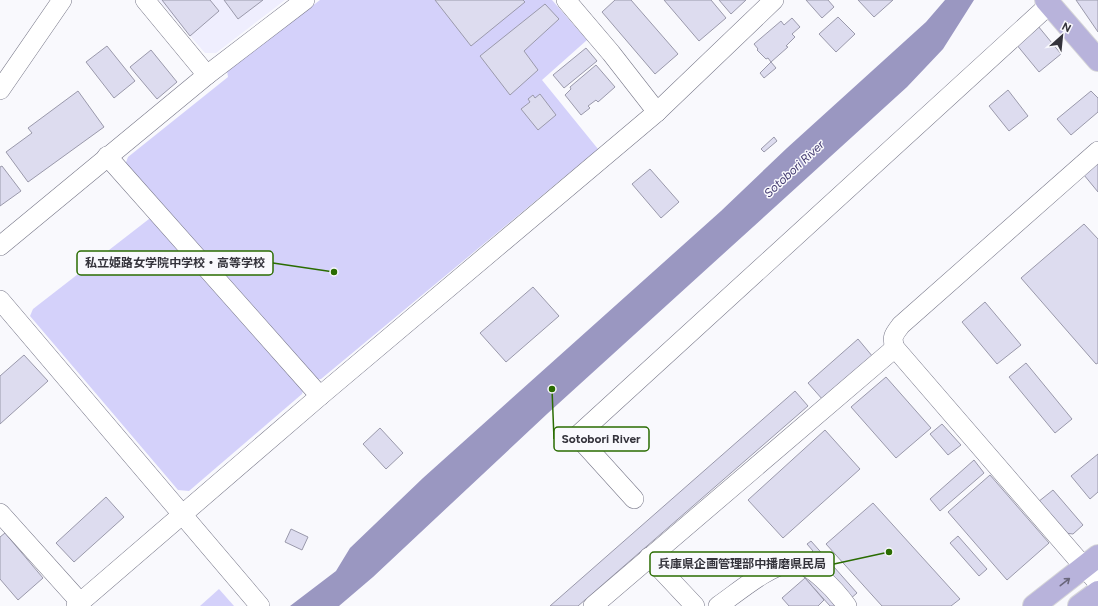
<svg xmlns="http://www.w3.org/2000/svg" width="1098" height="606" font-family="Figtree,'Noto Sans JP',sans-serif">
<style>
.built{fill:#efeefe}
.green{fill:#d4d1fa}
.water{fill:#9a97c1}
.building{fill:#dddcef;stroke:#9a99ab}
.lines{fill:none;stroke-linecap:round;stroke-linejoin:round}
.minor-casing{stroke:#778;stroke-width:20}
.major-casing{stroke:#d6d6d8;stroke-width:24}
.minor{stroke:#fff;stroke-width:19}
.major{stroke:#b8b3db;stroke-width:22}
.oneway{stroke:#69667b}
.labels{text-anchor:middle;stroke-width:3;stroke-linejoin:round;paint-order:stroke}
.water-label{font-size:12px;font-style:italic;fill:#423a70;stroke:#f9f9fd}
.leader{fill:none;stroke:#2a6c01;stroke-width:1.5}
.callout-dot{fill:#2a6c01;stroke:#f9f9fd;stroke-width:1.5}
.callout{fill:#f9f9fd;stroke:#2a6c01;stroke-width:1.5}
.callout-label{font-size:12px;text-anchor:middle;font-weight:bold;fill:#34333b}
</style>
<rect width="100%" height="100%" fill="#f9f9fd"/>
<polygon class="built" points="159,0 285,0 216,53 205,53"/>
<g class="green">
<polygon points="320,0 552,0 587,40 542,80 598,149 321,379 313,380 125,165 128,157 228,77 227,71"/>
<polygon points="149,219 157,219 304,388 302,394 189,491 178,490 30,316 33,309"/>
<polygon points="219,589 234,606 200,606"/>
</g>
<polygon class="water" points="945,0 974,0 943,49 907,87 547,414 373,577 339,606 290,606 336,571 350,548 423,478 721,211 787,148 926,22"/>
<g class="building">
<polygon points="162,0 210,0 219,11 190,36"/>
<polygon points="224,0 263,0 238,19"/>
<polygon points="435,0 523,0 525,2 471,46"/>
<polygon points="615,0 631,0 678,54 655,74 602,12"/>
<polygon points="664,0 711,0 726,18 699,41"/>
<polygon points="719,0 746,0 731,14"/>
<polygon points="806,0 828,0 834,7 822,18"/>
<polygon points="858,0 893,0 874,17"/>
<polygon points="1076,0 1098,0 1098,32"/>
<polygon points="545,4 559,19 524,51 538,70 510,95 480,56"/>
<polygon points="838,17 855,34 836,52 819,34"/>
<polygon points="792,18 800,27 792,34 795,37 786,46 788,47 771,62 768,58 766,59 757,50 758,49 754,44 781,21 784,25"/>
<polygon points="1038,26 1061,54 1039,72 1016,44"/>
<polygon points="107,46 135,81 114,98 86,62"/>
<polygon points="586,48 597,61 564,88 553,75"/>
<polygon points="151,50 177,82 157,99 130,67"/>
<polygon points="771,62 776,68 764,78 760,73"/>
<polygon points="596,65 615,87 598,102 596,100 588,106 590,108 581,115 565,95 571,89 570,87"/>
<polygon points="1008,90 1028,116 1009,131 989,106"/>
<polygon points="78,91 104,127 28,182 6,152 32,133 28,128"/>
<polygon points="1091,91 1098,98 1098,112 1071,135 1057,119"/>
<polygon points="540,94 556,115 538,130 521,109 530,102 528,99 533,95 535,98"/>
<polygon points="774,137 777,141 764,152 761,149"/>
<polygon points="1098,163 1098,192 1084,175"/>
<polygon points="2,166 21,191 0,206 0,167"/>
<polygon points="650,169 679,202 661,218 632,184"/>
<polygon points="1084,224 1098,239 1098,363 1096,364 1021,278"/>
<polygon points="533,287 559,316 506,362 480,333"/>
<polygon points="985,302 1021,345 997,364 962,322"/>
<polygon points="858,339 873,357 823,400 808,383"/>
<polygon points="24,355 48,381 0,424 0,376"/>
<polygon points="1026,363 1072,419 1055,433 1009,377"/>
<polygon points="886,377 931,428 896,458 851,407"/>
<polygon points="795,391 808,406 578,606 550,606"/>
<polygon points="942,424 961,445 948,455 930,434"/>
<polygon points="380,428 403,453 386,469 363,444"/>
<polygon points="825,430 860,469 783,538 748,500"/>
<polygon points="1098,454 1098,492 1090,499 1071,476"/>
<polygon points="974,460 984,473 940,511 930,499"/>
<polygon points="990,475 1049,543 1007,580 948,512"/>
<polygon points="1053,490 1083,525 1073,534 1065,533 1038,502"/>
<polygon points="106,497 124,517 74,562 56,543"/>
<polygon points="873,503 960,599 951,606 882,606 826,544"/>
<polygon points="291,529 308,537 302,550 285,542"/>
<polygon points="5,533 43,578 18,600 0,579 0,537"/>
<polygon points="958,536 987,569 979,576 950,543"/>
<polygon points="811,541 857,593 842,606 830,606 795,567 813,551 807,544"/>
<polygon points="805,578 824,600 818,606 789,606 782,598"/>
</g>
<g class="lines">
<defs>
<g id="minor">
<polyline points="145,0 207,75"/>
<polyline points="566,0 611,53 657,112"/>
<polyline points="0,90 62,0"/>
<path d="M 1098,151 L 901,325 C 894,334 891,337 895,348 L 1098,583"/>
<polyline points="107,156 320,396"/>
<polyline points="0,246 207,75 305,0"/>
<polyline points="0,300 260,606"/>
<polyline points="634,499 577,436 1050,4"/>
<polyline points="0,513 80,602"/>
<polyline points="649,557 695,606"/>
<polyline points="76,606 320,396 657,112 774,0"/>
<polyline points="593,606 895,348"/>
<path d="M 718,606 C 737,593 768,566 790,563 C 809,560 837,592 847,606"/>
</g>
<g id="major">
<polyline points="1046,0 1098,60"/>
<polyline points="1034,606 1098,556"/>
<polyline points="1079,606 1098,592"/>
</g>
</defs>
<use href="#minor" class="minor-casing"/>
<use href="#major" class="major-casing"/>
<use href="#minor" class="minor"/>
<use href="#major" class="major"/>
</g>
<defs><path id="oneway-shaft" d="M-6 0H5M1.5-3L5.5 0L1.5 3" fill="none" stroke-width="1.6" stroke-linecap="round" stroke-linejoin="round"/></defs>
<use class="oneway" href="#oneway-shaft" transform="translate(1065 582) rotate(-38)"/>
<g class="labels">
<g class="water-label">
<text transform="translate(794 169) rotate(-43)" y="4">Sotobori River</text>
</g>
</g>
<path class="leader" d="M334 272L273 263M552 389L554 439M889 552L834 564"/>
<g class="callout-dot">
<circle cx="334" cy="272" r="4"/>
<circle cx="552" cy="389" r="4"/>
<circle cx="889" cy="552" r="4"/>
</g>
<g class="callout">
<rect x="77" y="251" width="196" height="24" rx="4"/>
<rect x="554" y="427" width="95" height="24" rx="4"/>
<rect x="650" y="552" width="184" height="24" rx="4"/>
</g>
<g class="callout-label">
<text x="175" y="267">私立姫路女学院中学校・高等学校</text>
<text x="601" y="443">Sotobori River</text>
<text x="742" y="568">兵庫県企画管理部中播磨県民局</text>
</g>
<g transform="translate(1062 36) rotate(27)" stroke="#f9f9fd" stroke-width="3" paint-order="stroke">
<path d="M0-3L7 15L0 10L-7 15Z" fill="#34333b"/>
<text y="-6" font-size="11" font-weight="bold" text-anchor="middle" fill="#34333b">N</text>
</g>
</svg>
